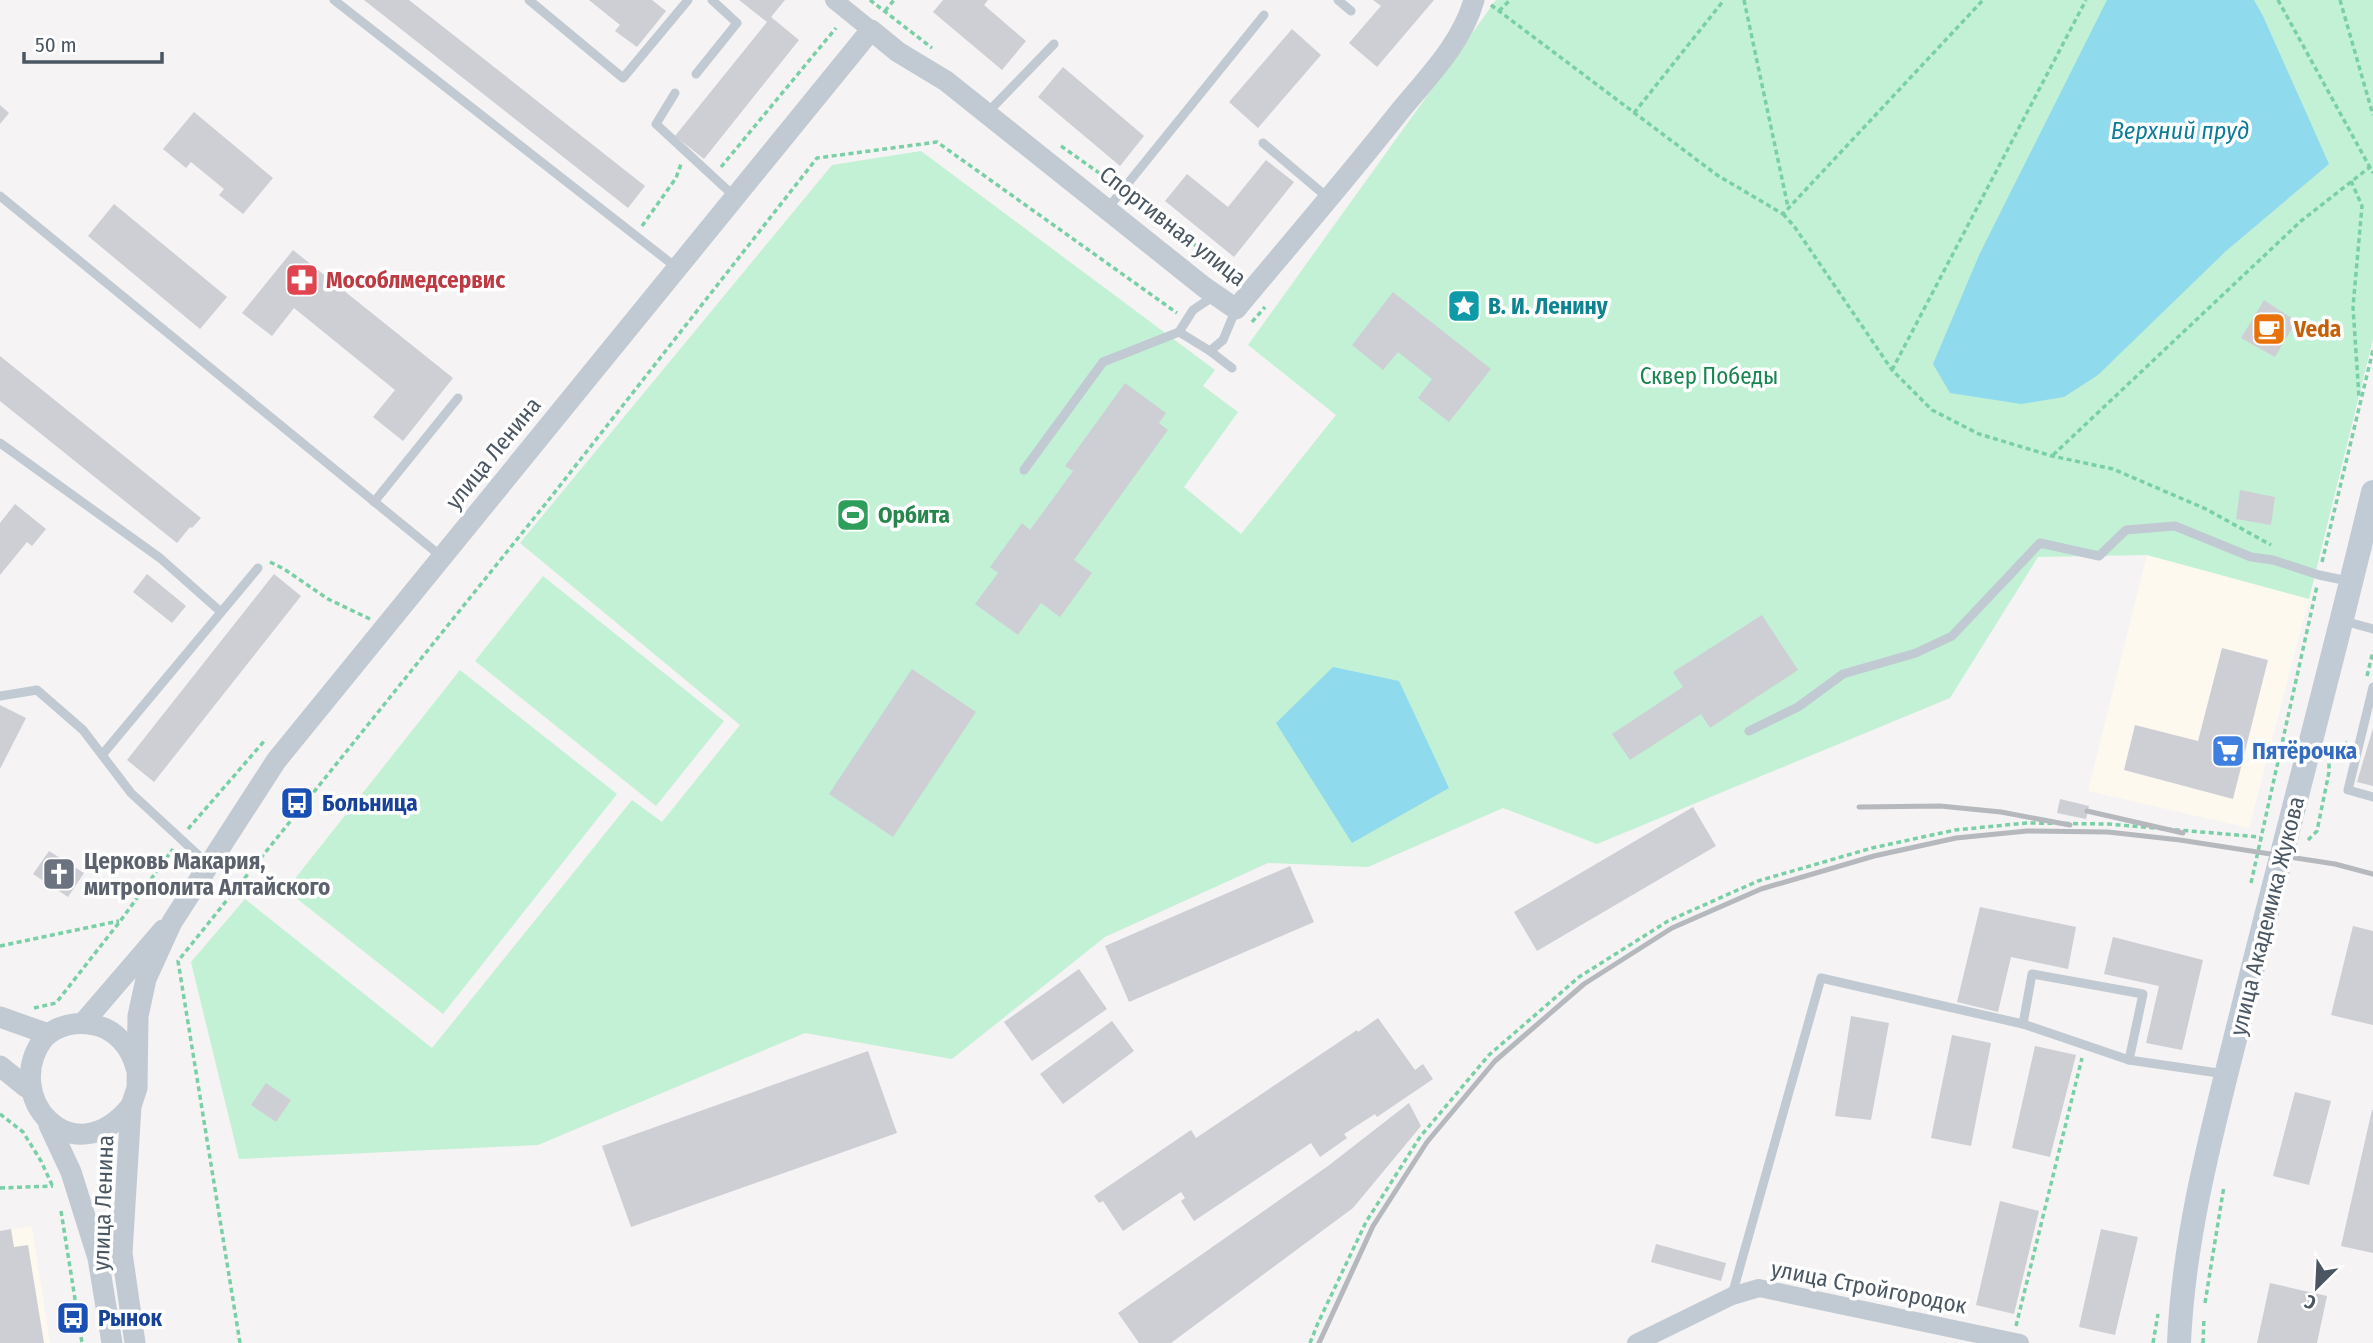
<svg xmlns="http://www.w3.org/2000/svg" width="2373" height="1343" font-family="'Fira Sans Condensed',sans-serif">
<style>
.commercial{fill:#fdf9ef}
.green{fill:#c3f1d5}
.water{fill:#90daee}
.building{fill:#cdcfd5}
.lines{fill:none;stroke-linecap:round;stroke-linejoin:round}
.path{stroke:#7ad0a6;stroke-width:3.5;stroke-dasharray:5 3.5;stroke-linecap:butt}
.service{stroke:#c1cad2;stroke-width:9}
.minor{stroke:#c1cad2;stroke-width:18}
.tertiary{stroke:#c1cad2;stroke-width:21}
.secondary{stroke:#c1cbd6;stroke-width:24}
.rail{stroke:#b5b8bd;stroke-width:5}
.labels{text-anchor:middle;stroke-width:7;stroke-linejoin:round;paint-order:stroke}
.street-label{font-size:23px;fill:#4a5661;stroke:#fff}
.health-label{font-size:23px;font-weight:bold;fill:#be3a42;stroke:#fff;text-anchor:start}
.culture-label{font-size:23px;font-weight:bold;fill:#0d838f;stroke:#fff;text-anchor:start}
.food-label{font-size:23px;font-weight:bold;fill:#c56008;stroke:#fff;text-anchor:start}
.park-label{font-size:23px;fill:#17864f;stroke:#fff}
.leisure-label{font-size:23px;font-weight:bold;fill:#27864d;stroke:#fff;text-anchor:start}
.shop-label{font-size:23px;font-weight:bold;fill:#366cbe;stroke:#fff;text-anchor:start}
.transit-label{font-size:23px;font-weight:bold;fill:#164399;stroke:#fff;text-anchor:start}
.worship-label{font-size:23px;font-weight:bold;fill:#5b616d;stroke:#fff;text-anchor:start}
.water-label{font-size:24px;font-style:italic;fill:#0c7c9b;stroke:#fff}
</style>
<rect width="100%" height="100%" fill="#f5f3f3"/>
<g class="commercial">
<polygon points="2147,555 2309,599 2249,828 2088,791"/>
<polygon points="32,1226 50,1343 0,1343 0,1231"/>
</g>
<g class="green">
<polygon points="1496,0 2373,0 2373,339 2309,599 2147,555 2038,557 1950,698 1597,844 1503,808 1368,867 1268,863 1105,937 952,1059 805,1033 538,1145 239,1159 191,962 245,899 432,1048 632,800 662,822 740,725 520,543 832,165 921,151 1215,370 1203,386 1238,412 1184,487 1241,534 1336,415 1248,345"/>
<polygon points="543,576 724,721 656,806 475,661"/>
<polygon points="460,670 617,794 443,1014 286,890"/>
</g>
<g class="water">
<polygon points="2107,0 2254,0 2263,16 2329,164 2226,251 2098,375 2064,397 2021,404 1950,393 1933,364 1980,253"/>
<polygon points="1333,667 1399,681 1449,788 1352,843 1276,723"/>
</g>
<g class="building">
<polygon points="364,0 409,0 645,186 628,208"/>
<polygon points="589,0 652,0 666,11 637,47 615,31 620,25"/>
<polygon points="739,0 785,0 771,17 799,40 704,159 675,136 767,22"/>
<polygon points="943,0 988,0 984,5 1026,41 1002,70 933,12"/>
<polygon points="1373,0 1434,0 1377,67 1349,43 1381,6"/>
<polygon points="1292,29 1321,55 1258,128 1229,102"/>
<polygon points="1063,67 1144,136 1120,166 1038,97"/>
<polygon points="0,105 9,113 0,124"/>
<polygon points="194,112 273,178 243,214 219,195 224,189 191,162 186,168 163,149"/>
<polygon points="1266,160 1294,182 1234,257 1165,201 1187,174 1228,207"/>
<polygon points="114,204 227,297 200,329 88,236"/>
<polygon points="293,250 453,378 403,441 373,417 395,390 294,308 272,336 242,313"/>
<polygon points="1393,292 1491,369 1449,422 1418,398 1432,379 1398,352 1383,370 1352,345"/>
<polygon points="2264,300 2296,321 2275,357 2241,338"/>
<polygon points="0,356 201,518 192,528 190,527 177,543 0,401"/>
<polygon points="1125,383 1166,413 1159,423 1168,430 1074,560 1092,573 1060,617 1041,603 1018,635 975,604 998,573 990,567 1022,523 1030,530 1073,471 1065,466"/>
<polygon points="2240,490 2275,497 2271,525 2236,519"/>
<polygon points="15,504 46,529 32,546 27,542 0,575 0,523"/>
<polygon points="147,574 186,606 172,623 133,592"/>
<polygon points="274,574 301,596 154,782 127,760"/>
<polygon points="1762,615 1798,670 1710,728 1701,714 1630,760 1612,734 1683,687 1673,672"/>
<polygon points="2222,648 2268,660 2233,799 2124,770 2135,725 2198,741"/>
<polygon points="912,669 976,712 893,837 829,794"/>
<polygon points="0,705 26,718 0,769"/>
<polygon points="2373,728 2373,786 2357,782"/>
<polygon points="2060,799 2089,806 2086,819 2057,813"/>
<polygon points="1693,807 1716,846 1537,951 1514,912"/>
<polygon points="49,851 84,873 68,897 33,874"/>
<polygon points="1290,866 1314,922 1129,1002 1105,946"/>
<polygon points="1980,907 2076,927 2068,969 2011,957 1998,1012 1957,1002"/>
<polygon points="2353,926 2373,931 2373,1025 2331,1015"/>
<polygon points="2113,937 2203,960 2182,1050 2146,1043 2159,986 2104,974"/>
<polygon points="1079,969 1107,1009 1032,1061 1004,1022"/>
<polygon points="1851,1016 1889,1023 1871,1120 1835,1116"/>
<polygon points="1378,1018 1415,1070 1423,1064 1433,1079 1377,1117 1375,1114 1344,1134 1347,1138 1320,1157 1311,1143 1194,1221 1181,1201 1185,1198 1181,1192 1123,1231 1103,1201 1099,1203 1094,1196 1191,1130 1196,1138 1357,1030 1358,1032"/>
<polygon points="1112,1021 1134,1051 1063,1104 1040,1074"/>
<polygon points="1952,1035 1991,1043 1971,1146 1931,1138"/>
<polygon points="2035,1046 2076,1055 2050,1157 2012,1148"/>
<polygon points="868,1051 897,1133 631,1227 602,1146"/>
<polygon points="266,1083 291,1100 276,1122 251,1105"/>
<polygon points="2295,1092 2331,1101 2309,1185 2273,1176"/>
<polygon points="1409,1103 1421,1126 1353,1208 1171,1343 1139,1343 1118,1313 1328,1166"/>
<polygon points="2372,1110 2373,1110 2373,1253 2341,1246"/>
<polygon points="2000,1201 2039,1211 2014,1314 1976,1305"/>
<polygon points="11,1229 14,1247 28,1245 44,1343 0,1343 0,1231"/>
<polygon points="2101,1229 2138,1237 2115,1335 2079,1327"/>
<polygon points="1656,1244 1726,1263 1721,1281 1651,1262"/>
<polygon points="2270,1283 2327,1296 2317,1343 2257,1343"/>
</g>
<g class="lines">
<g class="path">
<polyline points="870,0 932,48"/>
<polyline points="1744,0 1788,207"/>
<polyline points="2278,0 2373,173"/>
<polyline points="2340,0 2373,115"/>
<polyline points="1491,5 1717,175 1783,214 1983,0"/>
<polyline points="885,11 894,0"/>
<polyline points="1499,11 1510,0"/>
<polyline points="1634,113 1724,0"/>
<polyline points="1061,146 1112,182"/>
<polyline points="721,167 836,28"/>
<polyline points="2351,181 2362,206 2353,307 2359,397"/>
<polyline points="1132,197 1237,277"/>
<polyline points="1783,214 1794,226 1892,370 1932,410 1979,434 2052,456 2113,469 2206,509 2271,545"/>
<polyline points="642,226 676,178 681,164"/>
<polyline points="1252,322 1265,307"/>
<polyline points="1892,370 2086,0"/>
<polyline points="2053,455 2301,221 2370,167"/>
<polyline points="270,562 284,569 328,599 370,619"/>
<polyline points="2322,562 2373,350"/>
<polyline points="2367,676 2373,651"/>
<polyline points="188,829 266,739"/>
<polyline points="2308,840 2317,831 2329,772 2329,760 2335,749 2347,742"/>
<polyline points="2251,883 2317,586"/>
<polyline points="0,946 119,921"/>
<polyline points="34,1008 56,1003 121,920 173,849"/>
<polyline points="0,1114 23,1132 41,1161 53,1187"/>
<polyline points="0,1188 53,1186"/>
<polyline points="61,1211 82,1343"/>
<polyline points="2205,1303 2224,1186"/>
<polyline points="2016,1326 2082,1058"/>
<polyline points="240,1343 178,961 551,497 817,158 937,142 1177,313"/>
<polyline points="1310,1343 1318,1323 1366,1222 1420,1137 1489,1055 1579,977 1668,921 1758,881 1872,848 1955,830 2026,823 2108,824 2260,837"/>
<polyline points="2153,1343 2158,1314"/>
<polyline points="2203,1343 2204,1318"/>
</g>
<g class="service">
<polyline points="334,0 677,268"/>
<polyline points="529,0 623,78 688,0"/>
<polyline points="1338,0 1351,11"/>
<polyline points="696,74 737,23 712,0"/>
<polyline points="675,93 656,124 735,197"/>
<polyline points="988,112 1054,44"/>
<polyline points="1263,143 1327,197"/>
<polyline points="0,196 442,557"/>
<polyline points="1108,208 1264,15"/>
<polyline points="1214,296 1193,310 1179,332 1210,351 1223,340 1236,309"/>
<polyline points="1210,351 1232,368"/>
<polyline points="0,443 160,558 221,612"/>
<polyline points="1024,470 1103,362 1179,332"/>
<polyline points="374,502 458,398"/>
<polyline points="2344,621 2373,629"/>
<polyline points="2373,687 2348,790 2373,797"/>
<polyline points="0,696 37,690 83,730 131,793 209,865"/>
<polyline points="1749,731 1798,707 1843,674 1916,653 1952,636 2040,543 2099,556 2126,530 2175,526 2251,557 2273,560 2319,575 2348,581"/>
<polyline points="102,755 258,568"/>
<polyline points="2023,1024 2032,974 2143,994 2129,1060 2225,1074"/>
<polyline points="1732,1295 1821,978 2023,1024 2129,1060"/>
</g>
<g class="minor">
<polyline points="834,0 871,30"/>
<polyline points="1636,1343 1732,1296 1759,1288 2020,1343"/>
</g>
<g class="tertiary">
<polyline points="0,1017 48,1034"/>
<polyline points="83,1023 163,930"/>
<polyline points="0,1066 26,1087"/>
<path d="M 131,1106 C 72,1178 0,1096 44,1038 C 57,1025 77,1021 94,1025 C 116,1029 131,1048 136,1068"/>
<polyline points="49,1125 71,1172 98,1258 112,1343"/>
<path d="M 135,1343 L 122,1253 L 131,1106 L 137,1088 L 138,1016 L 146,979 L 172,922 L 276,761 L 871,30 L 898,52 L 946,81 L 1204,287 L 1236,309 C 1291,243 1347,178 1400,111 C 1428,77 1462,43 1474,0"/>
</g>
<path class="secondary" d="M 2179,1343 C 2184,1225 2218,1110 2246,995 C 2288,828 2333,660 2373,492"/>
<g class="rail">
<polyline points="1859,807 1940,806 2001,812 2070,825"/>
<polyline points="2087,811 2183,833"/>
<polyline points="1319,1343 1373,1226 1427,1142 1495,1061 1584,984 1672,928 1761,889 1874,856 1956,838 2027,831 2108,832 2180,840 2335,864 2373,874"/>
</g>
</g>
<defs>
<symbol id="pharmacy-square" viewBox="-11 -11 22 22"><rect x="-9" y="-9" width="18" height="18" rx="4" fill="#e0444e" stroke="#fff"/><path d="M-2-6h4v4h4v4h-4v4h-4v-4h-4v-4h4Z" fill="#fff"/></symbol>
<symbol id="sight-square" viewBox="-11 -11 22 22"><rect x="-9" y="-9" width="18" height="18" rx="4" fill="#0f9aa8" stroke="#fff"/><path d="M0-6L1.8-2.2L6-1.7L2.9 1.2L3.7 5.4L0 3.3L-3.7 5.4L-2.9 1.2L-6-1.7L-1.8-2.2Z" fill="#fff"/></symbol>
<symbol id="cafe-square" viewBox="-11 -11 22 22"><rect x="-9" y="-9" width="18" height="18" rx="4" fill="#e8710a" stroke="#fff"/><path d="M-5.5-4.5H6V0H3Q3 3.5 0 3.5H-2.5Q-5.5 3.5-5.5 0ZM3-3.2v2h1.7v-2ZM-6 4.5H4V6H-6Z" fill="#fff"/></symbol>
<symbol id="stadium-square" viewBox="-11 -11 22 22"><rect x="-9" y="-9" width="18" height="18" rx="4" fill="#2e9e5b" stroke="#fff"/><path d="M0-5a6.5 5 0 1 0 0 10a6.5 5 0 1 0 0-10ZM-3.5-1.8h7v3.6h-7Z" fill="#fff"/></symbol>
<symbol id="supermarket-square" viewBox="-11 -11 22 22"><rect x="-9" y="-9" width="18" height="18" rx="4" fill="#3f7fe0" stroke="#fff"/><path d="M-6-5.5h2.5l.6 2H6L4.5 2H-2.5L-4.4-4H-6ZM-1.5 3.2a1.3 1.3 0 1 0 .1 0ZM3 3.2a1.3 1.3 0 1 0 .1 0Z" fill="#fff"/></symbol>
<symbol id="bus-square" viewBox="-11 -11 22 22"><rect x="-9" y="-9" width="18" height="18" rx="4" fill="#1a4fb4" stroke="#fff"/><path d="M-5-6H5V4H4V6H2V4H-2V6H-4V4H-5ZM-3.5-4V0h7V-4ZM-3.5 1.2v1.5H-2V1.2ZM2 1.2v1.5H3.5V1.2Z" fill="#fff"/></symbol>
<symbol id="church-square" viewBox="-11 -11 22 22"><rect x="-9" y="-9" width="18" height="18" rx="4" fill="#6b7280" stroke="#fff"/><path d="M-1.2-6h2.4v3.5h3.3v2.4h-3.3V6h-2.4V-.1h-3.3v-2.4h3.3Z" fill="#fff"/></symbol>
</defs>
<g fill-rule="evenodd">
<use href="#pharmacy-square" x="283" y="261" width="38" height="38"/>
<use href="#sight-square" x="1445" y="287" width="38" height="38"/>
<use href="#cafe-square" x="2250" y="310" width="38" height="38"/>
<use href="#stadium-square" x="834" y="496" width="38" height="38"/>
<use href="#supermarket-square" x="2209" y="732" width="38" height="38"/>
<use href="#bus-square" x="278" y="784" width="38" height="38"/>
<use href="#church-square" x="40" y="855" width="38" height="38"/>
<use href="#bus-square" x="54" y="1299" width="38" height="38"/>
</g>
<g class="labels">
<g class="street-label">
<text transform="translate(1173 226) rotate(38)" y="8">Спортивная улица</text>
<text transform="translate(493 453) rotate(-51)" y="8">улица Ленина</text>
<text transform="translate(2267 916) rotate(-76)" y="8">улица Академика Жукова</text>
<text transform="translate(103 1203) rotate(-88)" y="8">улица Ленина</text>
<text transform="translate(1869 1287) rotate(11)" y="8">улица Стройгородок</text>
</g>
<g class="health-label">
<text x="326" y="288">Мособлмедсервис</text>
</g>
<g class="culture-label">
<text x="1488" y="314">В. И. Ленину</text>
</g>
<g class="food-label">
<text x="2294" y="337">Veda</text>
</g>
<g class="park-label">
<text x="1709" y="384">Сквер Победы</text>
</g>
<g class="leisure-label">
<text x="878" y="523">Орбита</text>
</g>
<g class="shop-label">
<text x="2252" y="759">Пятёрочка</text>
</g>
<g class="transit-label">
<text x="322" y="811">Больница</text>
<text x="98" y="1326">Рынок</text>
</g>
<g class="worship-label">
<text x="84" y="869">Церковь Макария,<tspan x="84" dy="26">митрополита Алтайского</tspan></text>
</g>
<g class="water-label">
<text x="2180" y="139">Верхний пруд</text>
</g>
</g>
<g transform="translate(2317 1287) rotate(204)" stroke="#ffffff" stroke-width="5" paint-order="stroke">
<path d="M0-5L12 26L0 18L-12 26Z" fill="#4a5661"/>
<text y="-10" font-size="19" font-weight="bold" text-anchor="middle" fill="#4a5661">С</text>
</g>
<path d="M24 52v10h138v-10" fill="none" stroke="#4a5661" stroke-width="3.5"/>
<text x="35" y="52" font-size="21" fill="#4a5661" stroke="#ffffff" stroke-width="5" paint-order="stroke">50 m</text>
</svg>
